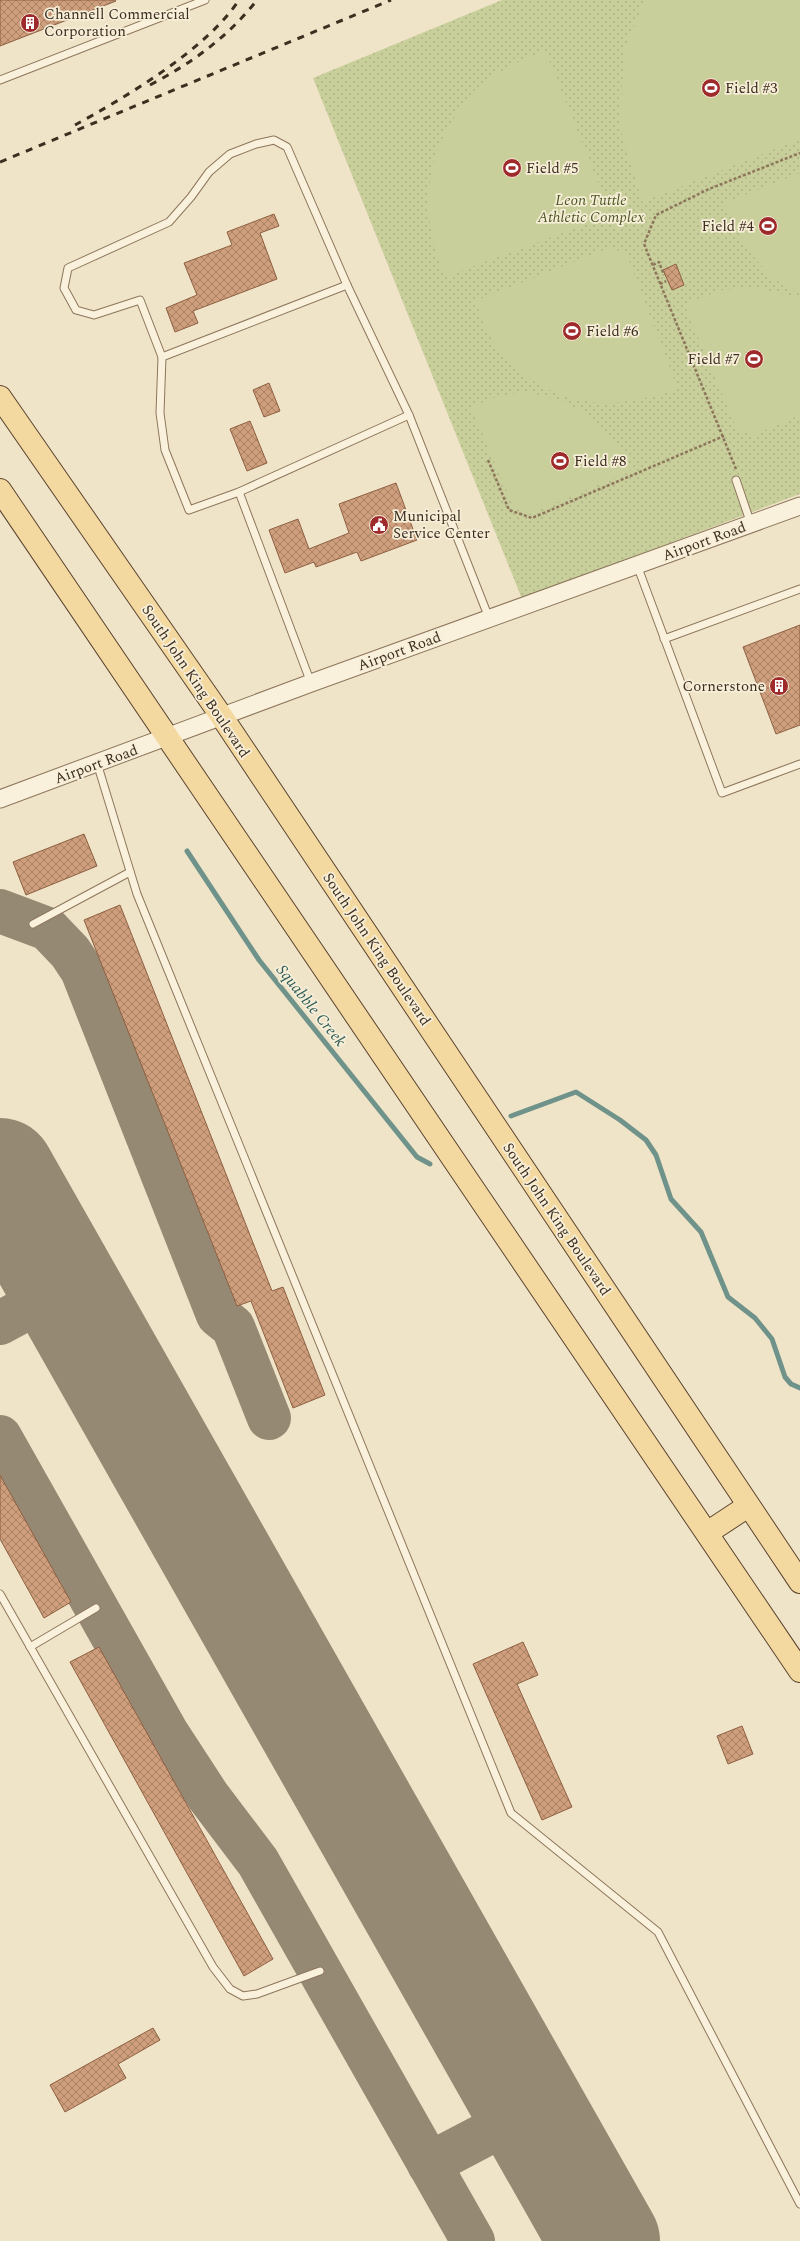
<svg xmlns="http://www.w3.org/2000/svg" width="800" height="2241" font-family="Spectral,serif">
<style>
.green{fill:url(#green-dots)}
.pitch{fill:#c9cf9b}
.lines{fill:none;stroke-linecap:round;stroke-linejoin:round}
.stream{stroke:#6f938a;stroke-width:5}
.taxiway{stroke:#968974;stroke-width:44}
.runway{stroke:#968974;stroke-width:110}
.building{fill:url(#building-cross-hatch);stroke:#8d5f41}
.service-casing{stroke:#8d765c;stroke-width:9}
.tertiary-casing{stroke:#8d765c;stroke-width:19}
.primary-casing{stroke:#5b4430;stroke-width:24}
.path{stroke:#8d765c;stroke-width:2.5;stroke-dasharray:3 2;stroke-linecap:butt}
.service{stroke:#faf1dc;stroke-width:7}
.tertiary{stroke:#faf1dc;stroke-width:17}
.primary{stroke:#f3d9a0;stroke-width:22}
.rail{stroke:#3d2e20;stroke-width:3;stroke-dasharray:7 7;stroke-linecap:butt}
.labels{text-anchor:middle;stroke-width:3.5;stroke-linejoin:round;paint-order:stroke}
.poi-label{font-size:15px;fill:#3d2e20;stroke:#f7eed8;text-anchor:start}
.park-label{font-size:15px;font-style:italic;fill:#4d5a26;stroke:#f7eed8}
.street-label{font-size:15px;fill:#3d2e20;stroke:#f7eed8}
.water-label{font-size:16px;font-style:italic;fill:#2f5d5a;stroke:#f7eed8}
</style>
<defs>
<pattern id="green-dots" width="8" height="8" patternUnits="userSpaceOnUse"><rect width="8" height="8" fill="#c9cf9b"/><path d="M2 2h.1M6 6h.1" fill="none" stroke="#aeb285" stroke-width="1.8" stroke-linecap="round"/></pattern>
<pattern id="building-cross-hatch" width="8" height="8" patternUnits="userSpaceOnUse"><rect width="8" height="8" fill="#cf9f7d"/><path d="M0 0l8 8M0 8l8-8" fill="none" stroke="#a98266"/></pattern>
</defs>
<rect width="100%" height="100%" fill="#f0e4c8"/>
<polygon class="green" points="502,0 800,0 800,494 522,599 313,78"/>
<g class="pitch">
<polygon points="645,0 800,0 800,139 642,202 620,127 624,49"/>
<path d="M 545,50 L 607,204 L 601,219 L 444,277 C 424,222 420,169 454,118 C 460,108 468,96 476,89 C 496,71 520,61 545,50 Z"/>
<polygon points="800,173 800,294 772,278 747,249 724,203"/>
<path d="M 611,247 L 627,255 L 678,389 C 627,405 583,412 535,382 C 519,372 504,359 494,343 C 486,330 481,315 475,301 Z"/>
<polygon points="757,288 793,296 800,300 800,415 754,435 737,429 684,304 722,290"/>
<path d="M 523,392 C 577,399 608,422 631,471 L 530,514 L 514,508 L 471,407 L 499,396 Z"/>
</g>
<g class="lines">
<g class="stream">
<polyline points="187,851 259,960 417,1157 430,1164"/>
<polyline points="511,1116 576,1092 620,1120 646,1140 656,1155 671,1199 701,1232 728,1297 755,1318 772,1339 785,1377 791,1384 800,1388"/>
</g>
<g class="taxiway">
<polyline points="0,911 48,929 70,952 82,970 218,1315 233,1327 269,1418"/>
<polyline points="0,1323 65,1288"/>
<polyline points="0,1437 167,1733 208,1796 258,1862 473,2241"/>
<polyline points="429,2164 530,2111"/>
</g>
<polyline class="runway" points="0,1173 605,2241"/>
</g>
<g class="building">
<polygon points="0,0 115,0 116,1 0,46"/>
<polygon points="274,214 279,226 260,233 277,279 193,311 198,323 175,332 166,308 197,295 184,263 232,245 227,232"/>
<polygon points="676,264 684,285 672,290 663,270"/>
<polygon points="269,383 280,411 264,417 253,390"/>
<polygon points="250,421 267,463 247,471 230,429"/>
<polygon points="396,483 417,540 361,561 357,552 316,567 314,562 285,573 269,530 298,519 309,549 349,533 339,504"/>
<polygon points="800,625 800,725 776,734 743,647"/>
<polygon points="84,834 97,866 26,895 13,862"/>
<polygon points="120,905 272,1291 283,1287 325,1395 293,1408 251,1301 237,1306 84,920"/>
<polygon points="0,1475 71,1602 44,1618 0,1539"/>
<polygon points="523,1642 538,1675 517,1684 572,1807 542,1820 473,1664"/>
<polygon points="99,1647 273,1959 244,1976 70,1662"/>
<polygon points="742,1726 753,1754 728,1764 717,1736"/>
<polygon points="153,2028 160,2040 118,2064 126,2078 65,2112 50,2085"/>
</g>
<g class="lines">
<defs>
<g id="service">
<polyline points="0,80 205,0"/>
<polyline points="162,357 347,285"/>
<polyline points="736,480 751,524"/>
<polyline points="239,492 409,415"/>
<polyline points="637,565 722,793 800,764"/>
<polyline points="664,639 800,589"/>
<polyline points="311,683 239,492 189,510 165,450 160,413 162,357 140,300 94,315 76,310 64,288 68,268 169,222 191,197 209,172 230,154 256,144 274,140 287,147 347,285 409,415 489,618"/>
<polyline points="97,763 137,894 511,1813 658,1932 800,2204"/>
<polyline points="33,924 130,872"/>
<polyline points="0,1594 213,1967 230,1989 243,1996 257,1994 320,1971"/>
<polyline points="30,1647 96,1608"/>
</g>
<polyline id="tertiary" points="0,799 311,683 800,506"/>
<g id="primary">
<polyline points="0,397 222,717 800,1582"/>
<polyline points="0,490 800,1671"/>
<polyline points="707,1533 748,1506"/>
</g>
</defs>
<use href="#service" class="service-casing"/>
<use href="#tertiary" class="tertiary-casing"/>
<use href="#primary" class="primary-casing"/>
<g class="path">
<polyline points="653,265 659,262 664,275"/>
<polyline points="660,284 666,281"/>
<polyline points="488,460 509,510 532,518 724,436"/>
<polyline points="736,469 644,244 656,215 709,189 800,153"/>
</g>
<use href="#service" class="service"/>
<use href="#tertiary" class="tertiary"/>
<use href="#primary" class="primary"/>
<g class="rail">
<path d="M 150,85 C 192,63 228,37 257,0"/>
<path d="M 75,125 C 126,97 207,49 239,0"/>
<polyline points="0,162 391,0"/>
</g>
</g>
<defs>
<symbol id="building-disc" viewBox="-11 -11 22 22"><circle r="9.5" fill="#9e2a2b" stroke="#f7eed8"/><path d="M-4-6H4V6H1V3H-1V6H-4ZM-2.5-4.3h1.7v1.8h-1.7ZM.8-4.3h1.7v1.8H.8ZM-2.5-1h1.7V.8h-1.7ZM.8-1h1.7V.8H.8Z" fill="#fff"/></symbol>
<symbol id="stadium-disc" viewBox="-11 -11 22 22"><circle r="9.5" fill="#9e2a2b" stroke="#f7eed8"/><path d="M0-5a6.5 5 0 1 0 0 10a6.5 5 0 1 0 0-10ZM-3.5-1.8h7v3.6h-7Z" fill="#fff"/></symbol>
<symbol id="civic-disc" viewBox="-11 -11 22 22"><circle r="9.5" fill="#9e2a2b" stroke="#f7eed8"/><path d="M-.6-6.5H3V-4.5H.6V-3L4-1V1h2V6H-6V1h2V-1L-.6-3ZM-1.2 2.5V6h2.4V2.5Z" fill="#fff"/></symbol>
</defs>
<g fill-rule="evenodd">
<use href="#building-disc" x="19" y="12" width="22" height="22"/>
<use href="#stadium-disc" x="700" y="77" width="22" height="22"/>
<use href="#stadium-disc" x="501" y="157" width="22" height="22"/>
<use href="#stadium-disc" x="757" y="215" width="22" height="22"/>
<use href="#stadium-disc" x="561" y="320" width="22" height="22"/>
<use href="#stadium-disc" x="743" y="348" width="22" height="22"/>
<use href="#stadium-disc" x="549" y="450" width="22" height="22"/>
<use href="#civic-disc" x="368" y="514" width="22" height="22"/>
<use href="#building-disc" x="768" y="675" width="22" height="22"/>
</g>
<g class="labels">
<g class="poi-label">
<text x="44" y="19">Channell Commercial<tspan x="44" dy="17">Corporation</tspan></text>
<text x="725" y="93">Field #3</text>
<text x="526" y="173">Field #5</text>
<text x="754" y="231" text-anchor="end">Field #4</text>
<text x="586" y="336">Field #6</text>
<text x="740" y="364" text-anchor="end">Field #7</text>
<text x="574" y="466">Field #8</text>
<text x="393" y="521">Municipal<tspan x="393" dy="17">Service Center</tspan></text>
<text x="765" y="691" text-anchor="end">Cornerstone</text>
</g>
<g class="park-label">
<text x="591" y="205">Leon Tuttle<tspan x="591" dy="17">Athletic Complex</tspan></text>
</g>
<g class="street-label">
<text transform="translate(704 541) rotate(-20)" y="5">Airport Road</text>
<text transform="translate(399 651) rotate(-20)" y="5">Airport Road</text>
<text transform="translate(196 681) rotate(56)" y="5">South John King Boulevard</text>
<text transform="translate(96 764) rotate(-20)" y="5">Airport Road</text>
<text transform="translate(377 949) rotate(56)" y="5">South John King Boulevard</text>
<text transform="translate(557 1219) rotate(56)" y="5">South John King Boulevard</text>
</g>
<g class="water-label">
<text transform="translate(312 1005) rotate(51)" y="6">Squabble Creek</text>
</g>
</g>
</svg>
